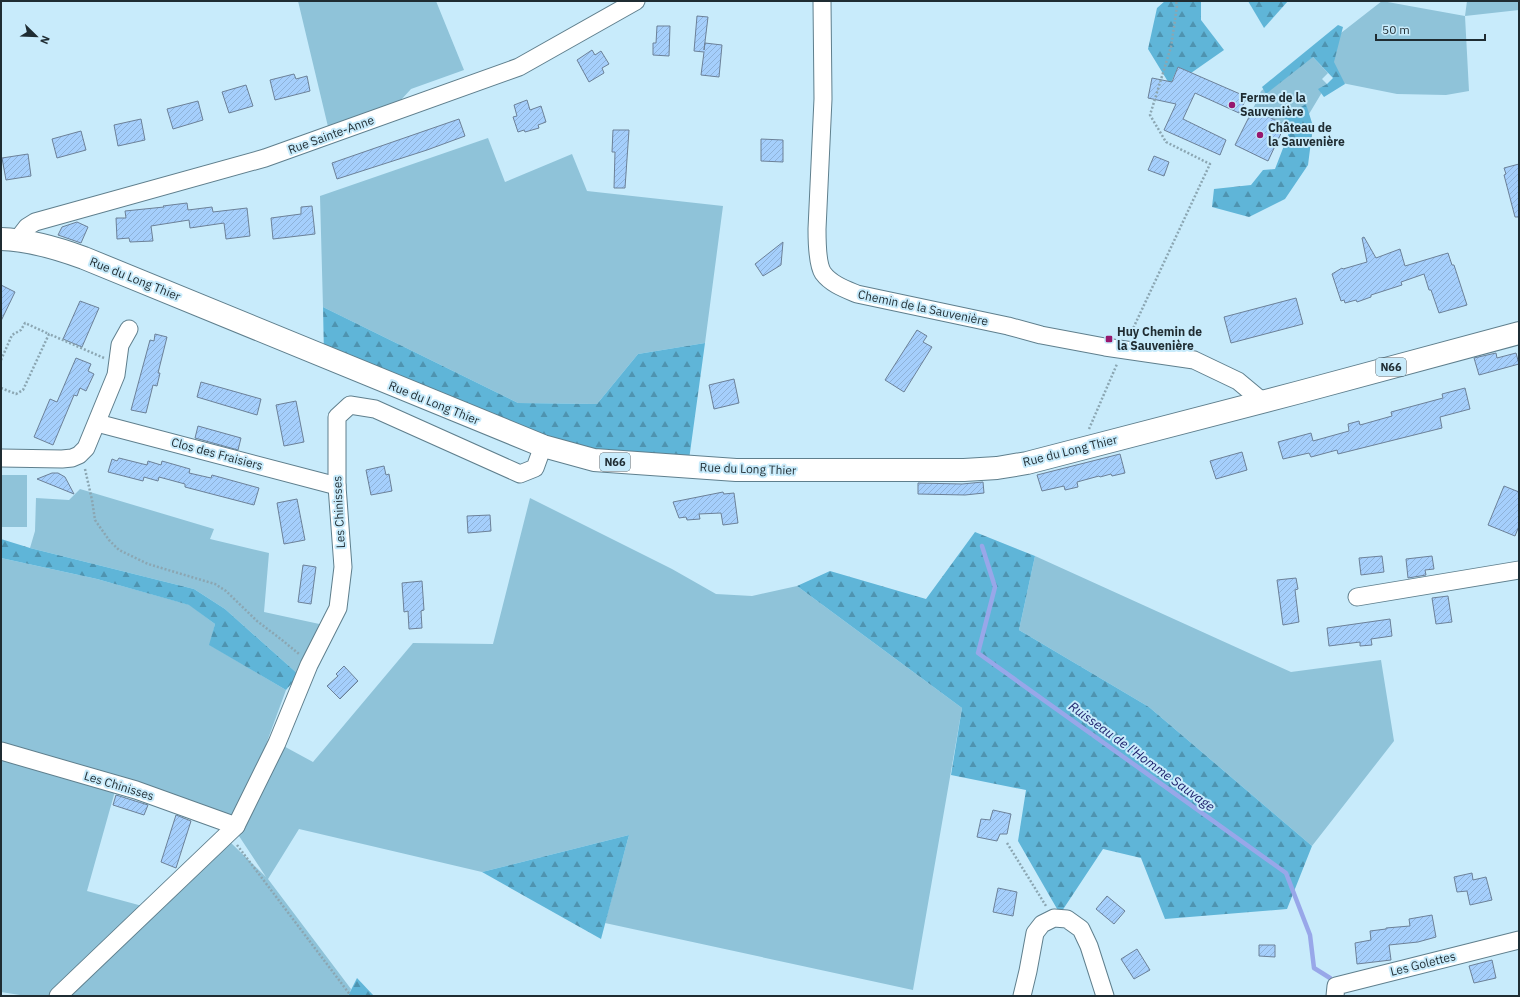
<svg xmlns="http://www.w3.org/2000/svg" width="1520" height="997" font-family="'IBM Plex Sans',sans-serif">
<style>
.green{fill:#8fc3d9}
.forest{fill:url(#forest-firs)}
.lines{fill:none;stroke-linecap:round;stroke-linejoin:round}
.stream{stroke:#98a7e9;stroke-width:4.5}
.building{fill:url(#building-hatch);stroke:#6c8198}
.street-casing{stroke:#5f7f8d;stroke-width:19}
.primary-casing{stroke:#5f7f8d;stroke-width:24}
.path{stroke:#8ba6b2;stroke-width:2.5;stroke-dasharray:2 2;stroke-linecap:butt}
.street{stroke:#fff;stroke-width:17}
.primary{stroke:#fff;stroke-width:22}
.poi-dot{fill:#97176e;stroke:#c8ebfb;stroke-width:1.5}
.labels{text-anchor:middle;stroke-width:4;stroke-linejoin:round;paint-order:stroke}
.shield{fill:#c8ebfb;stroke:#52656e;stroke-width:1}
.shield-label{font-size:11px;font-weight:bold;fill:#1f2c32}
.poi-label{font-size:12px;font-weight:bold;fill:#1f2c32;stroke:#c8ebfb;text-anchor:start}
.street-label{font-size:12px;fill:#1f2c32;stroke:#c8ebfb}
.water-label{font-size:13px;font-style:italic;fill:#1f226d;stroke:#c8ebfb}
</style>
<defs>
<pattern id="forest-firs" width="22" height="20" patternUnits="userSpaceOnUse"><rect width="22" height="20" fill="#5fb5d8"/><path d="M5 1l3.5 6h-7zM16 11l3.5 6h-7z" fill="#4e93b0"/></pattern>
<pattern id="building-hatch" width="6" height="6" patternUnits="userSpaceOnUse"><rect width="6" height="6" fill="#a5cffc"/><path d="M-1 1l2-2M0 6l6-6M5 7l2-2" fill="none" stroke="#8eb2d8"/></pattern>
</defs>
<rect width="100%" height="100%" fill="#c8ebfb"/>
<g class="green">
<polygon points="298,1 436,1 464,70 411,89 388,114 330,135"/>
<polygon points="1382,1 1465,16 1467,1 1519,1 1519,10 1465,16 1469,91 1446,95 1397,94 1342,83 1323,47"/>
<polygon points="1311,55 1328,73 1322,79 1327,84 1306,119 1285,125 1253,109 1261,91"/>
<polygon points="488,138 505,182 572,154 587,191 723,206 705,343 638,354 597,404 518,403 323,307 320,196"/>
<rect x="1" y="475" width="26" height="52"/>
<polygon points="80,489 214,529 210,539 269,553 264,612 324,625 299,675 225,609 194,589 30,548 35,531 36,498 69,500"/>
<polygon points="530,498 672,569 716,594 752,596 797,586 962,708 913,990 605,923 629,835 482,872 299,829 268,879 351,989 348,996 65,996 228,840 266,877 237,833 278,743 313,762 413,643 493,644"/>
<polygon points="1035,556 1291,672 1381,660 1394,741 1312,846 1149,707 1019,630"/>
<polygon points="1,558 97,579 190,605 215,624 210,645 286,690 236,826 117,784 87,891 146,907 48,996 26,996 1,992"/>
</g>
<g class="forest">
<polygon points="1165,1 1201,1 1201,20 1224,50 1191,73 1178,67 1170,85 1148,49 1157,8"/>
<polygon points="1248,1 1288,1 1264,28"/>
<polygon points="1338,25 1343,27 1334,62 1345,84 1324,97 1318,89 1327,84 1333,78 1313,57 1266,94 1262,87"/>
<polygon points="1306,104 1313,126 1308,165 1285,199 1249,217 1212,207 1214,189 1251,185 1263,170 1275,169 1290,130 1284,117"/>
<polygon points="323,307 518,403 597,404 638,354 705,343 688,467 594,460 324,357"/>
<polygon points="975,532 1035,556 1019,630 1149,707 1312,846 1287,909 1165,919 1141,858 1103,849 1060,914 1018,841 1026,790 951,775 962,708 797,586 830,571 926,599"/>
<polygon points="1,539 30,548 194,589 225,609 299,675 286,690 209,645 215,624 189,605 97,579 1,558"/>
<polygon points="629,835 601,939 482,872"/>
<polygon points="357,978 374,996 348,996"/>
</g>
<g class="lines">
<polyline class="stream" points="982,546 995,587 978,653 1286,873 1310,935 1314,968 1330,978"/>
</g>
<g class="building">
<polygon points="697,16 708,17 704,50 705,43 722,45 719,77 701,75 704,52 694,51"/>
<polygon points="657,26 670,26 669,56 653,55 653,43 656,43"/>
<polygon points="592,50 595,55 601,51 609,64 602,68 604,73 589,82 577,60"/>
<polygon points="1178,67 1247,97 1239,113 1195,93 1183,119 1226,140 1220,155 1164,130 1176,104 1148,98 1152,78 1172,82"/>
<polygon points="294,74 296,79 307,76 310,91 275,100 270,80"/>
<polygon points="246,85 253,106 229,113 222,92"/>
<polygon points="527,100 530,110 541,106 546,122 538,125 539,128 525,132 524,130 518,132 513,117 517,116 514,105"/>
<polygon points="198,101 203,120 173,129 167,109"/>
<polygon points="1253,109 1285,125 1268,161 1235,145"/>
<polygon points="141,119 145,140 118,146 114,125"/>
<polygon points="459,119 465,136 427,150 337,179 332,163"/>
<polygon points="613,130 629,130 625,188 614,188 615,152 612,152"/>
<polygon points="81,131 86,150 57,158 52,139"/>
<polygon points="761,139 783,140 783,162 761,161"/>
<polygon points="28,154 31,176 6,180 2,158"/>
<polygon points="1154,156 1169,162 1164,176 1148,170"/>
<polygon points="1519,164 1519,217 1515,217 1504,175 1506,174 1504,168"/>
<polygon points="187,203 188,210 212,207 213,212 247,208 250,236 226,239 224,223 190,228 189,220 151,226 153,241 130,242 129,238 117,239 116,218 126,218 125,211 164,207 163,206"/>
<polygon points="312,206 315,234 273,239 271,218 301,214 301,207"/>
<polygon points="77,222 88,227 81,243 58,235 62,227"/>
<polygon points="1364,237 1376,258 1400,249 1405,266 1448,253 1452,265 1454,265 1467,305 1439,313 1431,290 1429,290 1424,274 1401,282 1402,285 1371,295 1371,297 1357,302 1356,300 1345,303 1344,300 1341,301 1332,274 1342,268 1343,269 1367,262 1362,238"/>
<polygon points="783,242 781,265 763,276 755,264"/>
<polygon points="1,285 15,292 1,321"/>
<polygon points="1296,298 1303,324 1231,343 1224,317"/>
<polygon points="80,301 99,308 82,347 63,339"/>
<polygon points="917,330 927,336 923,342 932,347 904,392 885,380"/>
<polygon points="155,334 167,337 158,373 160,373 157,386 153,385 146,413 131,410 150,340 154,341"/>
<polygon points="1496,353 1497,358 1516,353 1519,364 1479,375 1474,358"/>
<polygon points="76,358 91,364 88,371 94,374 86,391 80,388 77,396 74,395 53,445 34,437 50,399 57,402"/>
<polygon points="734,379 739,403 714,409 709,385"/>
<polygon points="201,382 261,399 257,415 197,397"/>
<polygon points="1465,388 1470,409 1440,417 1442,428 1338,454 1337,450 1311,457 1309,453 1283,459 1278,442 1311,433 1313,441 1349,431 1348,424 1359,421 1360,425 1392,416 1391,412 1443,398 1442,394"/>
<polygon points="296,401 304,442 284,446 276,405"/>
<polygon points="198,426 241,438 238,450 195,438"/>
<polygon points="1242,452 1247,470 1216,479 1210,461"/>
<polygon points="1120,454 1125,473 1112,476 1111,474 1100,477 1099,476 1077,482 1078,487 1065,490 1064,486 1042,491 1037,475"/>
<polygon points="119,458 147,465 148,461 161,465 162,461 190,469 189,473 211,478 212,475 259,488 254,505 185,487 185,484 159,477 158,481 144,477 143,481 108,472 112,459 117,461"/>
<polygon points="384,466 386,475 389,474 392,491 371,495 366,470"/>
<polygon points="52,473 58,473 65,477 74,494 37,479"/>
<polygon points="983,482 984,493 965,495 918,494 918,483 962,484"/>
<polygon points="1504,486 1519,492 1519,526 1515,536 1488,525"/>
<polygon points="723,492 724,494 734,493 738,523 723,525 721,513 699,514 700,519 687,520 686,517 679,518 673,502"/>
<polygon points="297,499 305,540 284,544 277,503"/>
<polygon points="490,515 491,531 468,533 467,516"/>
<polygon points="1382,556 1384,572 1361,575 1359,558"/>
<polygon points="1432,556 1434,569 1425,570 1426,575 1408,578 1406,559"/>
<polygon points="303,565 316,567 311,604 298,602"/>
<polygon points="1296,578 1298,589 1295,590 1299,622 1283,625 1277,580"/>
<polygon points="422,581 424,610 421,611 422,628 409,629 408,611 404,612 402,583"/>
<polygon points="1448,596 1452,622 1436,624 1432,598"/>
<polygon points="1390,619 1392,636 1371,639 1372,645 1360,646 1360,642 1329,646 1327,628"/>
<polygon points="344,666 358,681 340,699 327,686 338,676 336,674"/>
<polygon points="116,795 148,805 144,815 113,805"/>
<polygon points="993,810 1011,814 1007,834 1000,834 997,841 977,837 981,819 990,820"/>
<polygon points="176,815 191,821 176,868 161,862"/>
<polygon points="1472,873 1473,880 1486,877 1492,900 1470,905 1467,891 1457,892 1454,877"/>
<polygon points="998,888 1017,892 1013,916 993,912"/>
<polygon points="1107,896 1125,911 1114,924 1096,909"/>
<polygon points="1432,915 1436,937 1418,942 1389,945 1391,960 1357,964 1355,943 1371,940 1370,931 1386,929 1386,928 1410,926 1409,919"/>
<polygon points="1259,945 1275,945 1275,957 1259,956"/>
<polygon points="1137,949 1150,970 1134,979 1121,959"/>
<polygon points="1492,960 1496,978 1474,983 1469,966"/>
</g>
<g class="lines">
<defs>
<g id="street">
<path d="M 822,1 L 823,99 L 817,229 C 817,239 817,264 823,273 C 831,284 845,289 857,294 L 1008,326 L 1041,335 L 1105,347 L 1194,360 L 1238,381 L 1262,401"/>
<polyline points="17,240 27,227 35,222 265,158 519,67 636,1"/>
<polyline points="97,423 337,486"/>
<polyline points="1,458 62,459 72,458 79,455 86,448 116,375 120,345 129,329"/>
<polyline points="1357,597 1519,570"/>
<polyline points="1,751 136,790 236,826 58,996"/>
<polyline points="236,826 277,743 309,665 338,608 343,567 337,486 337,417 350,405 375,409 520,474 535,468 543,446"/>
<polyline points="1022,996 1028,971 1035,933 1042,924 1054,918 1067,919 1081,929 1089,946 1105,996"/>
<polyline points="1335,996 1336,986 1519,940"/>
</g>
<path id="primary" d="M 1,239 C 30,240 57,248 84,258 L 543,446 L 594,460 L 736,470 L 964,470 L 997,468 L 1027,463 L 1300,392 L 1519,333"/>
</defs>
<use href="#street" class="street-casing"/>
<use href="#primary" class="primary-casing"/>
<g class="path">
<polyline points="1130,335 1210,164 1166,142 1150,115 1171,47 1177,6 1176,1"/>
<polyline points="1,360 12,335 21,330 25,323 49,334"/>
<polyline points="1,388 16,394 23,390 49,334 104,358"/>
<polyline points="1089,429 1117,364"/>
<polyline points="85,469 92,500 95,520 109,540 119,550 148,564 215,584 226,591 257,621 282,640 299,654"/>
<polyline points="1007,843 1046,906"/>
<polyline points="237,845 351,996"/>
</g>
<use href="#street" class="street"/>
<use href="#primary" class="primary"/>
</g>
<g class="poi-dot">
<circle cx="1232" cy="105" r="4"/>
<circle cx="1260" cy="135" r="4"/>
<rect x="1105" y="335" width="8" height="8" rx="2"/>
</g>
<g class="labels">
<g class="shield">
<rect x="1376" y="358" width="30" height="18" rx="3"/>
<rect x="600" y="453" width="30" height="18" rx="3"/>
</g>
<g class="shield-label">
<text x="1391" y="371">N66</text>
<text x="615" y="466">N66</text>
</g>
<g class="poi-label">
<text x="1240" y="102">Ferme de la<tspan x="1240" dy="14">Sauvenière</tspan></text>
<text x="1268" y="132">Château de<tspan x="1268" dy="14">la Sauvenière</tspan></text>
<text x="1117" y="336">Huy Chemin de<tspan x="1117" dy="14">la Sauvenière</tspan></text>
</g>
<g class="street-label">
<text transform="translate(331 135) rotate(-20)" y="4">Rue Sainte-Anne</text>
<text transform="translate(135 279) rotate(22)" y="4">Rue du Long Thier</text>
<text transform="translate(923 308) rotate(12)" y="4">Chemin de la Sauvenière</text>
<text transform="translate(434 403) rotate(22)" y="4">Rue du Long Thier</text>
<text transform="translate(1070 451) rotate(-14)" y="4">Rue du Long Thier</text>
<text transform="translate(217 454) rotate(15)" y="4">Clos des Fraisiers</text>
<text transform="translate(748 469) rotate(2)" y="4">Rue du Long Thier</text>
<text transform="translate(339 512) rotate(-93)" y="4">Les Chinisses</text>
<text transform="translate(119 786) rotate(17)" y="4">Les Chinisses</text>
<text transform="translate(1423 964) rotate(-14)" y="4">Les Golettes</text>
</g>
<g class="water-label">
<text transform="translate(1142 756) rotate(36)" y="5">Ruisseau de l'Homme Sauvage</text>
</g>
</g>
<rect width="1520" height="997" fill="none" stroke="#1f2c32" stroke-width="4"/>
<g transform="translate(36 36) rotate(113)" stroke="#c8ebfb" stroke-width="3" paint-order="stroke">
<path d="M0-3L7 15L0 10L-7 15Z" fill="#1f2c32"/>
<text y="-6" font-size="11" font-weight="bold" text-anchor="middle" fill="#1f2c32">N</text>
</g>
<path d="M1376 34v6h109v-6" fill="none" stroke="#1f2c32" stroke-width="2"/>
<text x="1382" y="34" font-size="12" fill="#1f2c32" stroke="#c8ebfb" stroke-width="3" paint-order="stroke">50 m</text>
</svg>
